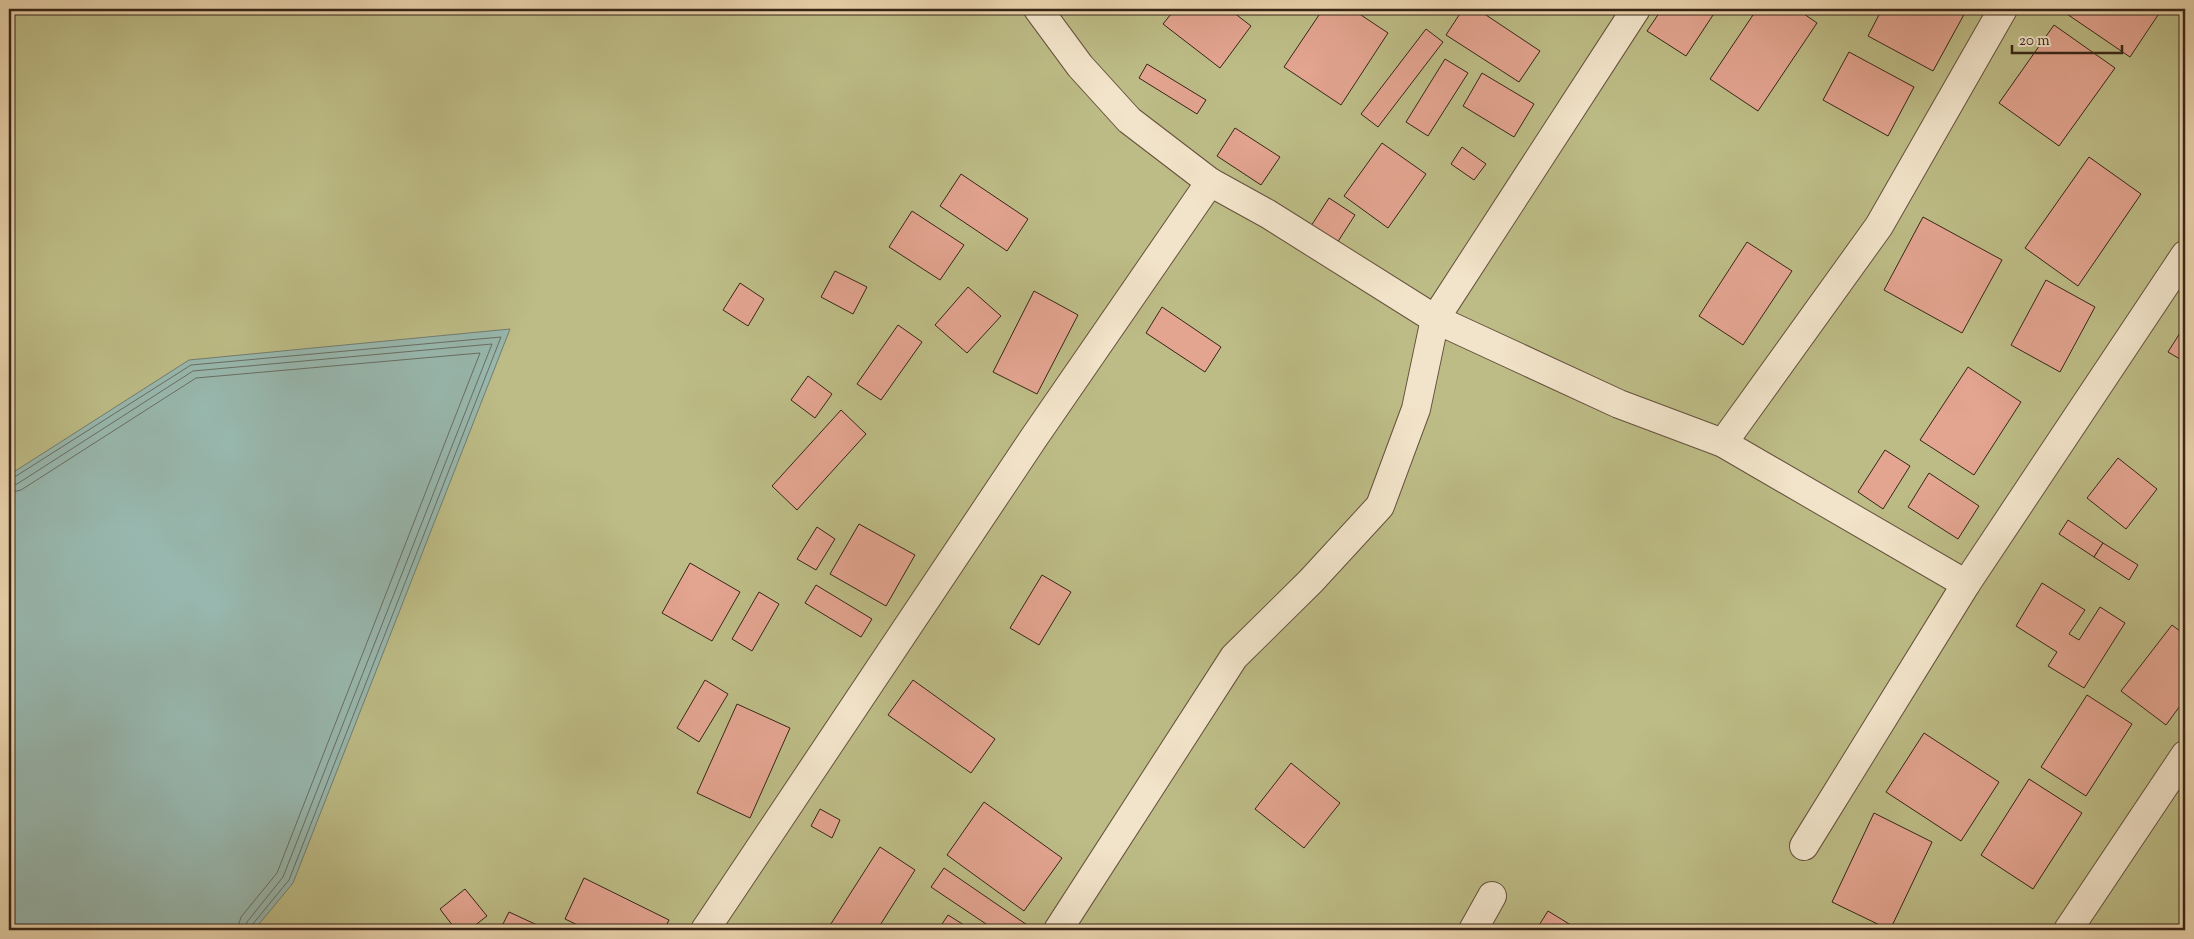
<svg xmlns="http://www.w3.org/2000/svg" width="2194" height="939" font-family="'Sorts Mill Goudy',serif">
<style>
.green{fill:#bdbc86;stroke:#7a704e}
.water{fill:#98b8af;stroke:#717d72}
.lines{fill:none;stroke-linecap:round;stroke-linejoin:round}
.shore{stroke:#686e63;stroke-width:1}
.building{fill:#e3a490;stroke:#372517}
.minor-casing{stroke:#64513d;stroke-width:30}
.minor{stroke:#f2e4ca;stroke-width:28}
</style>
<rect width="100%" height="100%" fill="#ebd5ae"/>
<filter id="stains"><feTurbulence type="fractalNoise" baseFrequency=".004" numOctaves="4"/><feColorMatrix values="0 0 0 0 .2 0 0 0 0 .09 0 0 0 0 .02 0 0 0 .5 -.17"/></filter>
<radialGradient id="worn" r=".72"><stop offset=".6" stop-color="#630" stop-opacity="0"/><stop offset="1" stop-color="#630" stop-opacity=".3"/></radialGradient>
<rect class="green" x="9" y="9" width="2176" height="921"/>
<polygon class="water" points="510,329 293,883 254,930 9,930 9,475 189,360"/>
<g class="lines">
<g class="shore">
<polyline points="9,479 13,478 191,365 501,337 289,880 252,925 250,930"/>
<polyline points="9,486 17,484 193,371 492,344 283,877 247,922 244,930"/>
<polyline points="9,493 21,490 196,378 480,353 277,873 241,917 237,930"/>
</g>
</g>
<g class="building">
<polygon points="1175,9 1229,9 1251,26 1220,68 1163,24"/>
<polygon points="1323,9 1352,9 1388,33 1341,105 1284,67"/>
<polygon points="1463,9 1477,9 1540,51 1519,82 1446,35"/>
<polygon points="1662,9 1711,9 1715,12 1686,56 1647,31"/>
<polygon points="1757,9 1797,9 1817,23 1758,111 1710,79"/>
<polygon points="1882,9 1967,9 1933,71 1868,36"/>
<polygon points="2066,9 2162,9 2130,57 2064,12"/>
<polygon points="2054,25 2115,68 2059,146 1999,103"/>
<polygon points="1426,29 1443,42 1378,127 1361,114"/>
<polygon points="1849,52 1914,87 1888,136 1823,100"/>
<polygon points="1445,59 1468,73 1428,136 1406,122"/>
<polygon points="1147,64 1206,100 1197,114 1139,78"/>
<polygon points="1482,73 1534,104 1514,137 1463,106"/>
<polygon points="1235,128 1280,157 1261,185 1217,156"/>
<polygon points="1382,143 1426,174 1388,228 1344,196"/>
<polygon points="1462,147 1486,164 1474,180 1451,164"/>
<polygon points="2089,157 2141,194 2078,286 2025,248"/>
<polygon points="961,174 1028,219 1007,251 940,206"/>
<polygon points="1329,198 1355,215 1337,243 1311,226"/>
<polygon points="912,211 964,245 940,280 889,247"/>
<polygon points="1923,217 2002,260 1962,333 1884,290"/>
<polygon points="1747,242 1792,271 1743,345 1699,316"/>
<polygon points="835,271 867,287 853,314 821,297"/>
<polygon points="2046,280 2095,307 2060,372 2011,345"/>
<polygon points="740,283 764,299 748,326 723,310"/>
<polygon points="968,287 1001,316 967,353 935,325"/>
<polygon points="1034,291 1078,315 1037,394 993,372"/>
<polygon points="1162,307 1221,347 1205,372 1146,333"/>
<polygon points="898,325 922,342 881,400 857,384"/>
<polygon points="2180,333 2185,336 2185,362 2168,352"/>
<polygon points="1968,367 2021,402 1974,475 1920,440"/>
<polygon points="808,376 832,394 815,418 791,400"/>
<polygon points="841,410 866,434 797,510 772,486"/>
<polygon points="1885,450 1910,466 1883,509 1858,492"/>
<polygon points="2118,458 2157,489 2126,529 2087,498"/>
<polygon points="1929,473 1979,506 1958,539 1908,507"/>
<polygon points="2068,520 2103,543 2094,557 2059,534"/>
<polygon points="859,524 915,555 886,606 830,574"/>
<polygon points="817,527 835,539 816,570 797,559"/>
<polygon points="2103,543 2138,565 2129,580 2094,557"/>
<polygon points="690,563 740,592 712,641 662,613"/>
<polygon points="1042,575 1071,592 1039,645 1010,628"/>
<polygon points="2042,583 2085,610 2069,634 2079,640 2100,607 2125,623 2084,688 2048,666 2057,652 2016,626"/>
<polygon points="816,585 872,619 861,637 805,603"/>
<polygon points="759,592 779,604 752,651 732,639"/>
<polygon points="2172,625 2185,635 2185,699 2166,725 2121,691"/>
<polygon points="705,680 728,694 699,742 677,728"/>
<polygon points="913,680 995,739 971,773 888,715"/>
<polygon points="2087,695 2132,724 2086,796 2041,767"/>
<polygon points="737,704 790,728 750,818 697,793"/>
<polygon points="1924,733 1999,782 1961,841 1886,792"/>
<polygon points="1291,763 1340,803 1304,848 1255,809"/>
<polygon points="2029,779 2082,813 2033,889 1981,855"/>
<polygon points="2185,781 2185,798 2178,786"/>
<polygon points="984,802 1062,858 1024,911 947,855"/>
<polygon points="820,809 840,820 832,838 811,826"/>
<polygon points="1874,813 1932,842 1890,930 1832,902"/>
<polygon points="880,847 915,870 877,930 827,930"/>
<polygon points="944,868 1030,927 1028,930 995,930 931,887"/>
<polygon points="584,878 669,920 664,930 588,930 565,919"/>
<polygon points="465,889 487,916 469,930 456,930 440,909"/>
<polygon points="1548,911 1579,930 1536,930"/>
<polygon points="509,912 548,930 500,930"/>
<polygon points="948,915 972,930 938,930"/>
</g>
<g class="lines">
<defs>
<g id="minor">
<polyline points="1038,9 1080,66 1129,120 1210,182 1268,214 1435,319 1619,404 1723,443 1966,584"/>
<polyline points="1723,443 1879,226 2003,9"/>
<polyline points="1804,846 1966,584 2185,255"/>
<polyline points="705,930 1033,439 1210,182"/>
<polyline points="1058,930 1234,657 1311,581 1380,506 1416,409 1435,319 1636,9"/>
<polyline points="1473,930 1492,896"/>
<polyline points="2068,930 2185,755"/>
</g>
</defs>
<use href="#minor" class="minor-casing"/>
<use href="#minor" class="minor"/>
</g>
<rect width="2194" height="939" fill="none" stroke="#ebd5ae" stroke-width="30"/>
<rect x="10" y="10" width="2174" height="919" fill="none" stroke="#372517" stroke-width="2.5"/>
<rect x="15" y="15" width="2164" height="909" fill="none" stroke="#372517"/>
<path d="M2012 45v8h110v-8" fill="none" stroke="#372517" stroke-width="2.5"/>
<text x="2019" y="45" font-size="15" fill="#372517" stroke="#f2e4ca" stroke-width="4" paint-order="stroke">20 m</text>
<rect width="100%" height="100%" filter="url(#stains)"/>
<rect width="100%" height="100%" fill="url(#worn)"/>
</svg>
